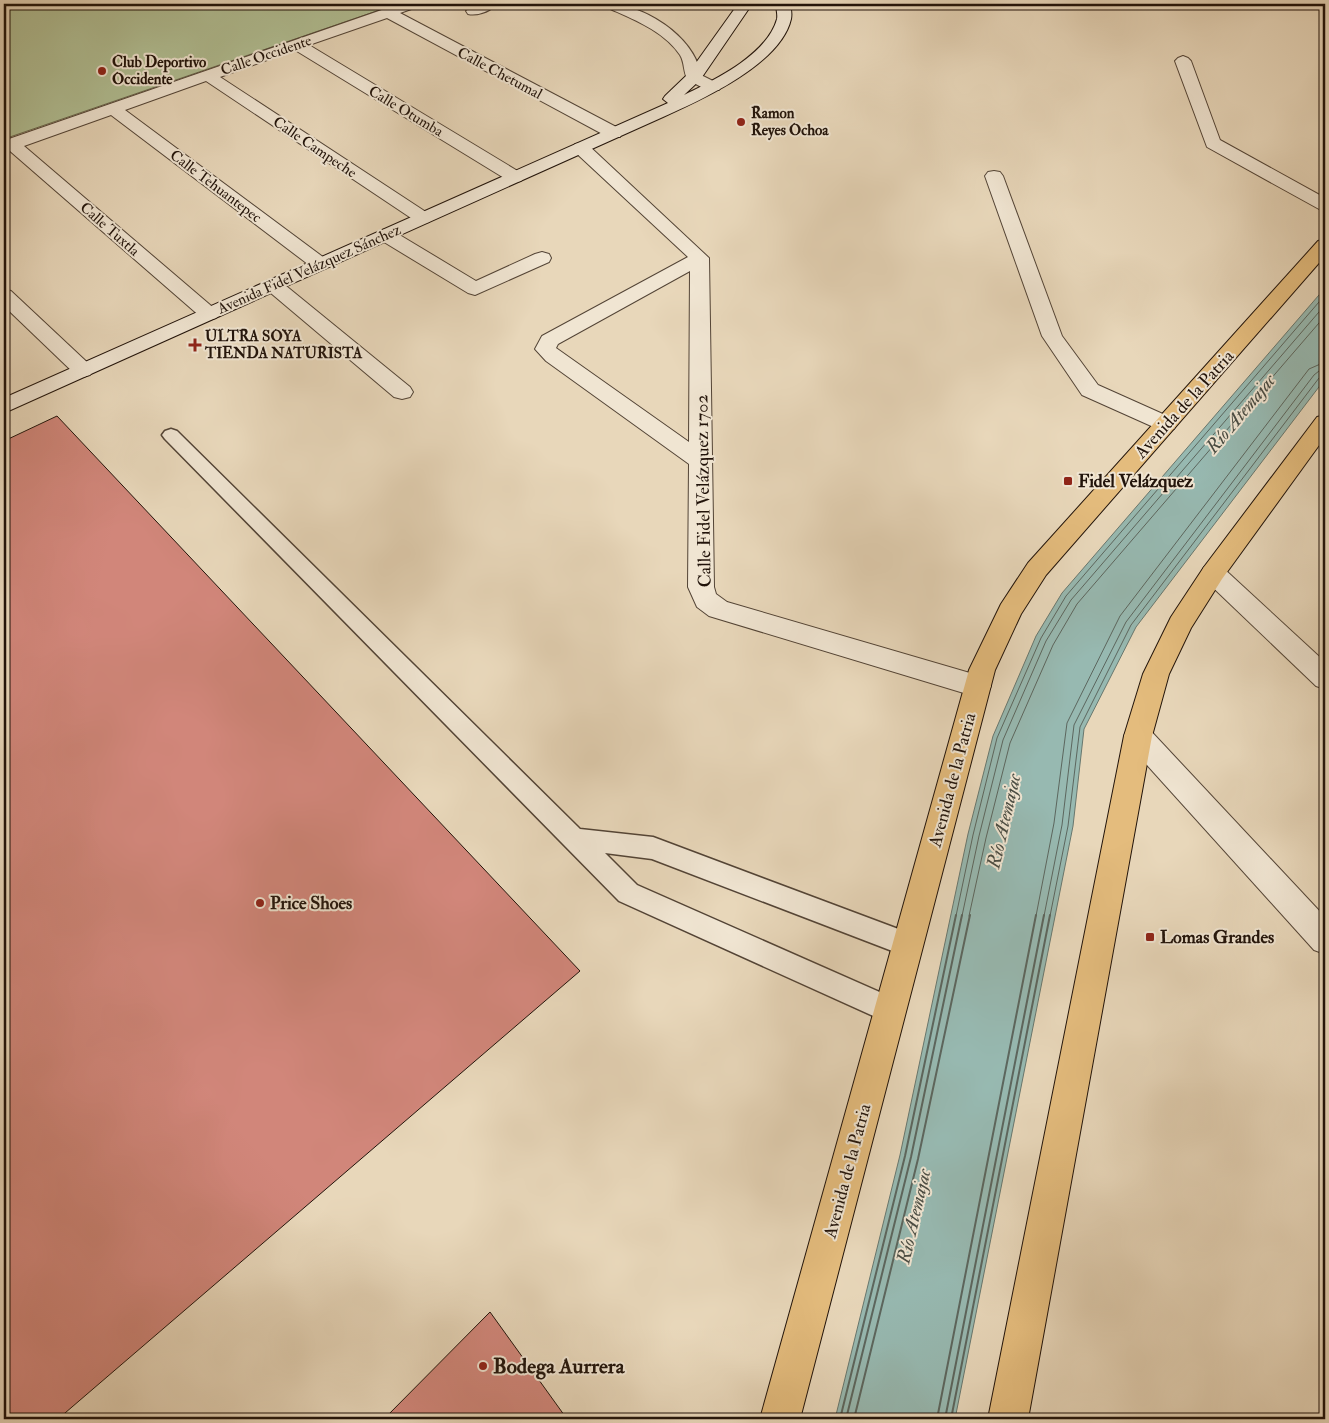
<svg xmlns="http://www.w3.org/2000/svg" width="1329" height="1423" font-family="'IM FELL Double Pica',serif">
<style>
.green{fill:#b1bf94;stroke:#69694f}
.water{fill:#97b9b1;stroke:#68776e}
.lines{fill:none;stroke-linecap:round;stroke-linejoin:round}
.shore-far1{stroke:#5c665e;stroke-width:1}
.shore{stroke:#5c665e;stroke-width:2}
.building{fill:#d1867a;stroke:#21130a}
.lane-casing{stroke:#534436;stroke-width:3}
.street-casing{stroke:#534436;stroke-width:2}
.secondary-casing{stroke:#21130a;stroke-width:2}
.primary-casing{stroke:#21130a;stroke-width:2}
.lane{fill:#f0e5d2;fill-rule:evenodd}
.street{fill:#f0e5d2;fill-rule:evenodd}
.secondary{fill:#f0e5d2;fill-rule:evenodd}
.primary{fill:#e4bc7d;fill-rule:evenodd}
.poi-dot{fill:#8f2418;stroke:#f0e5d2;stroke-width:2}
.labels{text-anchor:middle;stroke-width:4;stroke-linejoin:round;paint-order:stroke}
.far-street-label{font-size:15px;fill:#21130a;stroke:#f0e5d2}
.far-poi-label{font-size:15px;font-weight:bold;fill:#21130a;stroke:#f0e5d2;text-anchor:start}
.street-label{font-size:18px;fill:#21130a;stroke:#f0e5d2}
.poi-label{font-size:18px;font-weight:bold;fill:#21130a;stroke:#f0e5d2;text-anchor:start}
.water-label{font-size:19px;font-style:italic;fill:#4a4d44;stroke:#f0e5d2}
.near-poi-label{font-size:21px;font-weight:bold;fill:#21130a;stroke:#f0e5d2;text-anchor:start}
</style>
<rect width="100%" height="100%" fill="#e8d7ba"/>
<filter id="stains"><feTurbulence type="fractalNoise" baseFrequency=".004" numOctaves="4"/><feColorMatrix values="0 0 0 0 .2 0 0 0 0 .09 0 0 0 0 .02 0 0 0 .5 -.17"/></filter>
<radialGradient id="worn" r=".72"><stop offset=".6" stop-color="#630" stop-opacity="0"/><stop offset="1" stop-color="#630" stop-opacity=".3"/></radialGradient>
<polygon class="green" points="4,4 397,4 4,139"/>
<polygon class="water" points="1325,288 1325,379 1136,627 1084,729 1073,826 955,1419 835,1419 900,1155 968,834 993,736 1036,636 1062,593"/>
<g class="lines">
<g class="shore-far1">
<polyline points="956,916 973,835 997,738 1041,638 1066,596 1325,295"/>
<polyline points="962,916 979,836 1003,740 1046,641 1071,600 1325,305"/>
<polyline points="969,916 986,838 1010,743 1053,645 1077,604 1325,316"/>
<polyline points="1036,916 1054,823 1067,723 1120,616 1309,369 1325,362"/>
<polyline points="1044,916 1062,825 1074,725 1126,622 1314,375 1319,371 1325,370"/>
<polyline points="1050,916 1068,826 1080,727 1131,625 1319,378 1325,376"/>
</g>
<g class="shore">
<polyline points="840,1419 905,1156 956,915"/>
<polyline points="846,1419 911,1157 962,915"/>
<polyline points="854,1419 918,1159 970,915"/>
<polyline points="937,1419 1036,915"/>
<polyline points="945,1419 1044,915"/>
<polyline points="951,1419 1050,915"/>
</g>
</g>
<g class="building">
<polygon points="57,416 580,971 58,1419 4,1419 4,441"/>
<polygon points="490,1312 567,1419 384,1419"/>
</g>
<g class="lines">
<defs>
<polygon id="lane" points="171,429 177,431 580,829 653,837 917,936 921,945 917,954 908,957 652,859 605,853 637,885 900,1001 904,1010 900,1019 890,1023 880,1019 619,901 165,439 162,435 165,431"/>
<g id="street">
<polygon points="399,4 419,4 417,7 400,13 620,129 622,133 620,137 608,137 387,18 309,45 521,173 524,177 521,181 515,182 509,181 295,50 220,77 429,214 432,218 429,222 423,223 417,222 206,81 125,110 327,260 330,264 327,268 320,270 313,268 111,115 24,146 216,310 219,314 216,318 209,320 202,318 10,151 4,152 4,141 6,140"/>
<path d="M 476,4 L 493,4 L 494,6 C 489,12 476,16 468,14 L 466,11 Z"/>
<path d="M 604,4 C 641,2 695,36 701,75 L 719,84 L 721,87 L 719,90 L 707,90 L 688,80 C 683,73 685,63 680,55 C 663,30 632,19 606,7 Z"/>
<polygon points="1183,56 1188,58 1191,61 1220,140 1325,198 1325,210 1319,209 1207,147 1175,61 1178,58"/>
<path d="M 581,143 L 587,144 L 709,258 L 714,587 L 716,594 L 727,602 L 987,678 L 991,686 L 987,694 L 977,697 L 709,616 L 697,607 L 688,587 L 689,464 L 546,361 L 535,349 L 542,336 L 688,257 L 575,152 L 573,148 L 575,144 ZM 690,271 L 689,442 L 556,348 L 558,344 Z"/>
<polygon points="994,171 1000,172 1003,176 1062,336 1098,385 1174,419 1177,424 1174,429 1166,431 1158,429 1082,395 1042,336 985,176 988,172"/>
<polygon points="386,229 393,231 476,281 535,254 542,252 549,254 551,258 549,262 475,295 468,293 379,239 377,235 379,231"/>
<polygon points="273,279 280,281 410,387 413,392 410,397 402,399 394,397 266,289 263,285 266,281"/>
<polygon points="4,289 11,291 90,365 94,370 90,375 83,377 76,375 4,306"/>
<polygon points="1213,564 1222,567 1325,662 1325,689 1316,686 1204,579 1201,573 1204,567"/>
<polygon points="1138,724 1148,728 1325,917 1325,954 1314,950 1128,744 1124,736 1128,728"/>
</g>
<path id="secondary" d="M 738,4 L 752,4 L 700,80 L 684,95 C 714,80 767,55 777,19 C 778,14 776,9 776,4 L 790,4 C 791,8 792,14 791,19 C 781,64 701,100 663,117 L 4,413 L 4,398 L 668,103 L 663,99 L 665,96 L 688,74 Z"/>
<g id="primary">
<polygon points="1325,239 1325,256 1046,575 1021,614 995,670 800,1419 760,1419 969,670 1001,604 1028,563 1318,241"/>
<polygon points="1325,415 1325,437 1222,579 1191,628 1169,674 1152,736 1028,1419 988,1419 1124,736 1143,674 1171,617 1204,567 1317,417"/>
</g>
</defs>
<use href="#lane" class="lane-casing"/>
<use href="#street" class="street-casing"/>
<use href="#secondary" class="secondary-casing"/>
<use href="#primary" class="primary-casing"/>
<use href="#lane" class="lane"/>
<use href="#street" class="street"/>
<use href="#secondary" class="secondary"/>
<use href="#primary" class="primary"/>
</g>
<g class="poi-dot">
<circle cx="102" cy="71" r="5"/>
<circle cx="741" cy="122" r="5"/>
<path d="M192.5 337.5h5v5h5v5h-5v5h-5v-5h-5v-5h5z"/>
<rect x="1063" y="476" width="10" height="10" rx="2.5"/>
<circle cx="260" cy="903" r="5"/>
<rect x="1145" y="932" width="10" height="10" rx="2.5"/>
<circle cx="483" cy="1366" r="5"/>
</g>
<g class="labels">
<g class="far-street-label">
<text transform="translate(266 55) rotate(-19)" y="5">Calle Occidente</text>
<text transform="translate(500 73) rotate(28)" y="5">Calle Chetumal</text>
<text transform="translate(406 111) rotate(31)" y="5">Calle Otumba</text>
<text transform="translate(315 147) rotate(34)" y="5">Calle Campeche</text>
<text transform="translate(216 186) rotate(37)" y="5">Calle Tehuantepec</text>
<text transform="translate(110 229) rotate(41)" y="5">Calle Tuxtla</text>
<text transform="translate(309 269) rotate(-24)" y="5">Avenida Fidel Velázquez Sánchez</text>
</g>
<g class="far-poi-label">
<text x="112" y="67">Club Deportivo<tspan x="112" dy="17">Occidente</tspan></text>
<text x="751" y="118">Ramon<tspan x="751" dy="17">Reyes Ochoa</tspan></text>
<text x="205" y="341">ULTRA SOYA<tspan x="205" dy="17">TIENDA NATURISTA</tspan></text>
</g>
<g class="street-label">
<text transform="translate(1184 404) rotate(-48)" y="6">Avenida de la Patria</text>
<text transform="translate(703 491) rotate(-91)" y="6">Calle Fidel Velázquez 1702</text>
<text transform="translate(952 780) rotate(-75)" y="6">Avenida de la Patria</text>
<text transform="translate(847 1171) rotate(-75)" y="6">Avenida de la Patria</text>
</g>
<g class="poi-label">
<text x="1078" y="487">Fidel Velázquez</text>
<text x="270" y="909">Price Shoes</text>
<text x="1160" y="943">Lomas Grandes</text>
</g>
<g class="water-label">
<text transform="translate(1240 413) rotate(-50)" y="7">Río Atemajac</text>
<text transform="translate(1003 821) rotate(-77)" y="7">Río Atemajac</text>
<text transform="translate(913 1216) rotate(-77)" y="7">Río Atemajac</text>
</g>
<g class="near-poi-label">
<text x="493" y="1373">Bodega Aurrera</text>
</g>
</g>
<rect width="1329" height="1423" fill="none" stroke="#e8d7ba" stroke-width="20"/>
<rect x="5" y="5" width="1319" height="1413" fill="none" stroke="#21130a" stroke-width="2.5"/>
<rect x="10" y="10" width="1309" height="1403" fill="none" stroke="#21130a"/>
<rect width="100%" height="100%" filter="url(#stains)"/>
<rect width="100%" height="100%" fill="url(#worn)"/>
</svg>
